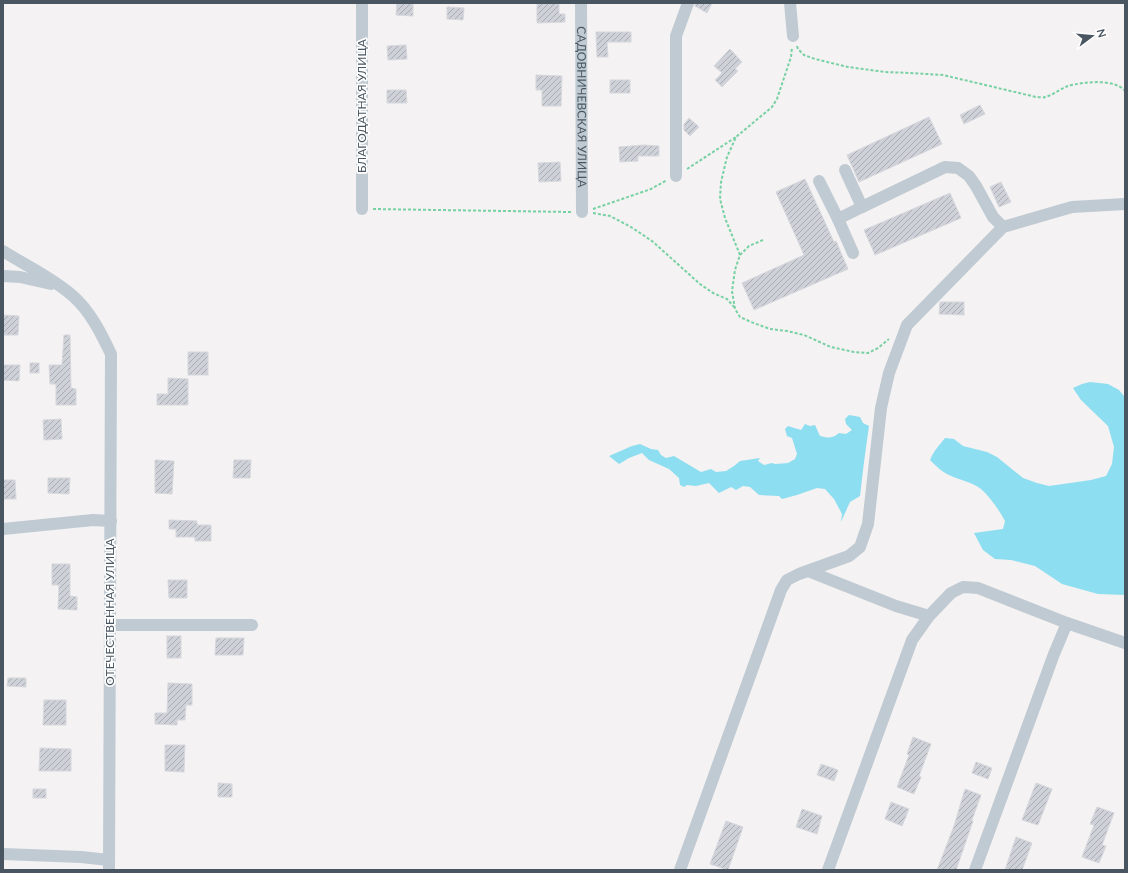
<svg xmlns="http://www.w3.org/2000/svg" width="1128" height="873" font-family="Lato,sans-serif">
<style>
.water{fill:#8ddef0}
.building{fill:url(#building-hatch);stroke:#d6d8de}
.lines{fill:none;stroke-linecap:round;stroke-linejoin:round}
.path{stroke:#77d1a3;stroke-width:2;stroke-dasharray:3 2;stroke-linecap:butt}
.minor{stroke:#c0cad2;stroke-width:12}
.labels{text-anchor:middle;stroke-width:3.5;stroke-linejoin:round;paint-order:stroke}
.street-label{font-size:12px;fill:#495661;stroke:#fff}
</style>
<defs>
<pattern id="building-hatch" width="6" height="6" patternUnits="userSpaceOnUse"><rect width="6" height="6" fill="#ced1d7"/><path d="M-1 1l2-2M0 6l6-6M5 7l2-2" fill="none" stroke="#a9acb2"/></pattern>
</defs>
<rect width="100%" height="100%" fill="#f4f2f2"/>
<g class="water">
<path d="M 1090,382 L 1108,384 L 1119,390 L 1125,397 L 1125,595 L 1098,594 L 1062,584 L 1035,566 L 1011,560 L 995,559 L 983,550 L 974,533 L 1003,529 L 1005,521 C 999,510 991,498 981,489 C 972,482 959,480 949,475 C 942,472 936,466 930,460 C 934,450 939,446 945,438 L 954,439 L 963,446 L 987,452 L 997,457 L 1023,478 L 1037,483 L 1049,486 L 1091,480 L 1106,476 L 1112,464 L 1114,447 L 1108,426 L 1081,400 L 1073,388 L 1082,384 Z"/>
<path d="M 849,415 L 860,417 L 863,423 L 869,426 L 864,462 L 860,496 L 850,502 L 841,522 L 842,514 L 834,499 L 825,489 L 817,488 L 797,495 L 782,499 L 779,496 L 759,495 L 750,487 L 743,486 L 736,490 L 731,487 L 719,493 L 709,483 L 696,486 L 687,485 L 684,487 L 680,485 L 679,478 L 669,469 L 649,460 L 642,453 L 629,458 L 619,464 L 609,456 L 632,446 L 640,444 L 651,449 L 658,450 L 661,455 L 666,458 L 674,456 L 701,472 L 711,469 L 716,472 L 726,471 L 734,466 L 740,461 L 760,458 L 758,461 L 764,465 L 772,463 L 775,464 L 788,463 L 795,459 L 797,454 L 792,438 L 787,436 L 785,429 L 788,426 L 801,430 L 805,424 L 810,426 L 815,425 L 820,436 C 828,438 832,439 839,433 L 846,434 L 852,430 L 846,424 L 845,419 Z"/>
</g>
<g class="building">
<polygon points="397,3 413,3 413,16 396,15"/>
<polygon points="537,3 559,3 559,14 565,14 565,22 537,23"/>
<polygon points="695,3 712,3 707,13 695,6"/>
<polygon points="447,7 464,8 463,20 447,19"/>
<polygon points="596,32 631,32 631,42 607,42 608,57 597,57"/>
<polygon points="406,45 407,59 388,60 387,46"/>
<polygon points="730,49 742,62 735,69 738,71 722,87 715,80 722,73 714,66"/>
<polygon points="536,75 562,76 561,106 542,106 542,90 536,90"/>
<rect x="610" y="80" width="20" height="13"/>
<polygon points="387,90 406,90 407,103 387,103"/>
<polygon points="980,105 985,114 964,124 960,115"/>
<polygon points="929,117 942,144 859,182 847,155"/>
<polygon points="689,118 699,127 690,136 684,130 684,124"/>
<polygon points="643,145 659,146 659,156 638,156 638,161 620,162 619,147"/>
<polygon points="560,162 561,181 539,182 538,163"/>
<polygon points="805,179 834,242 836,241 848,269 754,310 742,283 804,255 776,192"/>
<polygon points="1001,182 1011,202 999,207 990,187"/>
<polygon points="950,193 961,218 875,255 864,230"/>
<polygon points="940,302 964,302 964,315 939,314"/>
<polygon points="3,315 19,316 18,335 3,335"/>
<polygon points="64,335 70,335 71,388 76,389 76,405 56,405 56,384 50,384 49,365 62,365"/>
<rect x="188" y="352" width="20" height="23"/>
<rect x="30" y="363" width="9" height="10"/>
<polygon points="4,365 20,365 19,381 3,380"/>
<polygon points="168,378 188,379 188,405 157,405 157,394 168,394"/>
<polygon points="61,419 62,439 44,440 43,420"/>
<polygon points="155,460 174,461 172,494 155,493"/>
<polygon points="234,460 251,460 250,478 233,478"/>
<polygon points="48,478 70,478 69,494 48,493"/>
<polygon points="3,480 15,480 16,499 3,499"/>
<polygon points="169,520 197,521 197,525 211,525 211,541 195,541 195,537 176,537 176,529 169,529"/>
<polygon points="52,564 70,564 70,596 77,597 77,610 58,609 59,585 52,585"/>
<polygon points="168,580 187,580 187,598 169,598"/>
<rect x="167" y="636" width="14" height="22"/>
<polygon points="216,638 244,638 243,655 215,655"/>
<polygon points="8,678 26,678 26,687 7,686"/>
<polygon points="168,683 192,684 192,705 186,705 185,720 177,720 177,725 155,724 155,713 167,713"/>
<polygon points="44,700 66,700 66,725 43,725"/>
<polygon points="913,737 931,744 919,776 921,777 914,794 897,787 909,755 907,754"/>
<polygon points="165,745 185,745 184,772 165,771"/>
<polygon points="40,748 71,749 71,771 39,771"/>
<polygon points="976,762 992,768 988,779 972,773"/>
<polygon points="821,764 838,770 834,781 817,775"/>
<polygon points="218,783 232,784 232,797 218,797"/>
<polygon points="1036,783 1052,789 1038,825 1022,820"/>
<rect x="33" y="789" width="13" height="9"/>
<polygon points="965,789 981,795 972,820 973,821 956,870 937,870 954,826"/>
<polygon points="891,802 909,809 902,826 885,819"/>
<polygon points="1097,807 1114,813 1102,845 1106,846 1099,863 1082,857 1094,825 1090,824"/>
<polygon points="802,809 822,816 817,834 796,827"/>
<polygon points="726,821 743,827 728,870 710,864"/>
<polygon points="1016,837 1032,843 1022,870 1005,870"/>
</g>
<g class="lines">
<g class="path">
<path d="M 797,46 L 798,49 L 804,55 L 815,59 L 848,67 L 885,72 L 910,73 L 943,75 L 1036,97 C 1039,97 1043,98 1045,97 C 1053,95 1060,89 1068,86 C 1083,82 1114,78 1125,91"/>
<polyline points="687,169 736,137"/>
<polyline points="373,209 571,212"/>
<polyline points="593,209 651,189 667,180"/>
<polyline points="593,213 610,216 631,227 652,241 700,284 713,293 727,299 735,308"/>
<polyline points="763,240 749,246 740,255 735,270 732,291 735,309 740,317 751,322 770,329 787,331 804,335 831,347 854,352 868,353 878,348 889,339"/>
<polyline points="740,255 725,218 720,199 721,182 727,157 736,137 772,107 777,99 791,57 792,47"/>
</g>
<g class="minor">
<polyline points="362,3 362,209"/>
<path id="s1" d="M 581,3 L 582,212"/>
<polyline points="790,3 793,36"/>
<polyline points="845,170 862,207 945,167 958,168 969,176 976,186 993,217 1003,227"/>
<polyline points="676,176 676,36 688,3"/>
<polyline points="819,181 838,219"/>
<path d="M 3,251 C 25,265 53,278 73,296 C 90,311 101,333 111,354 L 109,870"/>
<polyline points="853,253 838,219 862,207"/>
<polyline points="3,276 20,277 51,284"/>
<polyline points="3,529 93,520 111,521"/>
<polyline points="808,571 896,606 929,616 951,593 963,587 978,588 1067,623 1125,643"/>
<polyline points="110,625 252,625"/>
<polyline points="3,854 81,857 109,860"/>
<polyline points="680,870 781,590 787,580 799,574 849,556 860,547 868,524 881,408 889,373 907,325 1003,227 1072,207 1125,204"/>
<polyline points="828,870 912,640 929,616"/>
<polyline points="975,870 1054,654 1067,623"/>
</g>
</g>
<g class="labels">
<g class="street-label">
<text transform="translate(362 106) rotate(-90)" y="4">БЛАГОДАТНАЯ УЛИЦА</text>
<text dy="4" stroke="none"><textPath href="#s1" startOffset="104">САДОВНИЧЕВСКАЯ УЛИЦА</textPath></text>
<text transform="translate(110 612) rotate(-90)" y="4">ОТЕЧЕСТВЕННАЯ УЛИЦА</text>
</g>
</g>
<rect width="1128" height="873" fill="none" stroke="#495661" stroke-width="8"/>
<g transform="translate(1092 36) rotate(74)" stroke="#ffffff" stroke-width="3" paint-order="stroke">
<path d="M0-3L7 15L0 10L-7 15Z" fill="#495661"/>
<text y="-6" font-size="11" font-weight="bold" text-anchor="middle" fill="#495661">N</text>
</g>
</svg>
